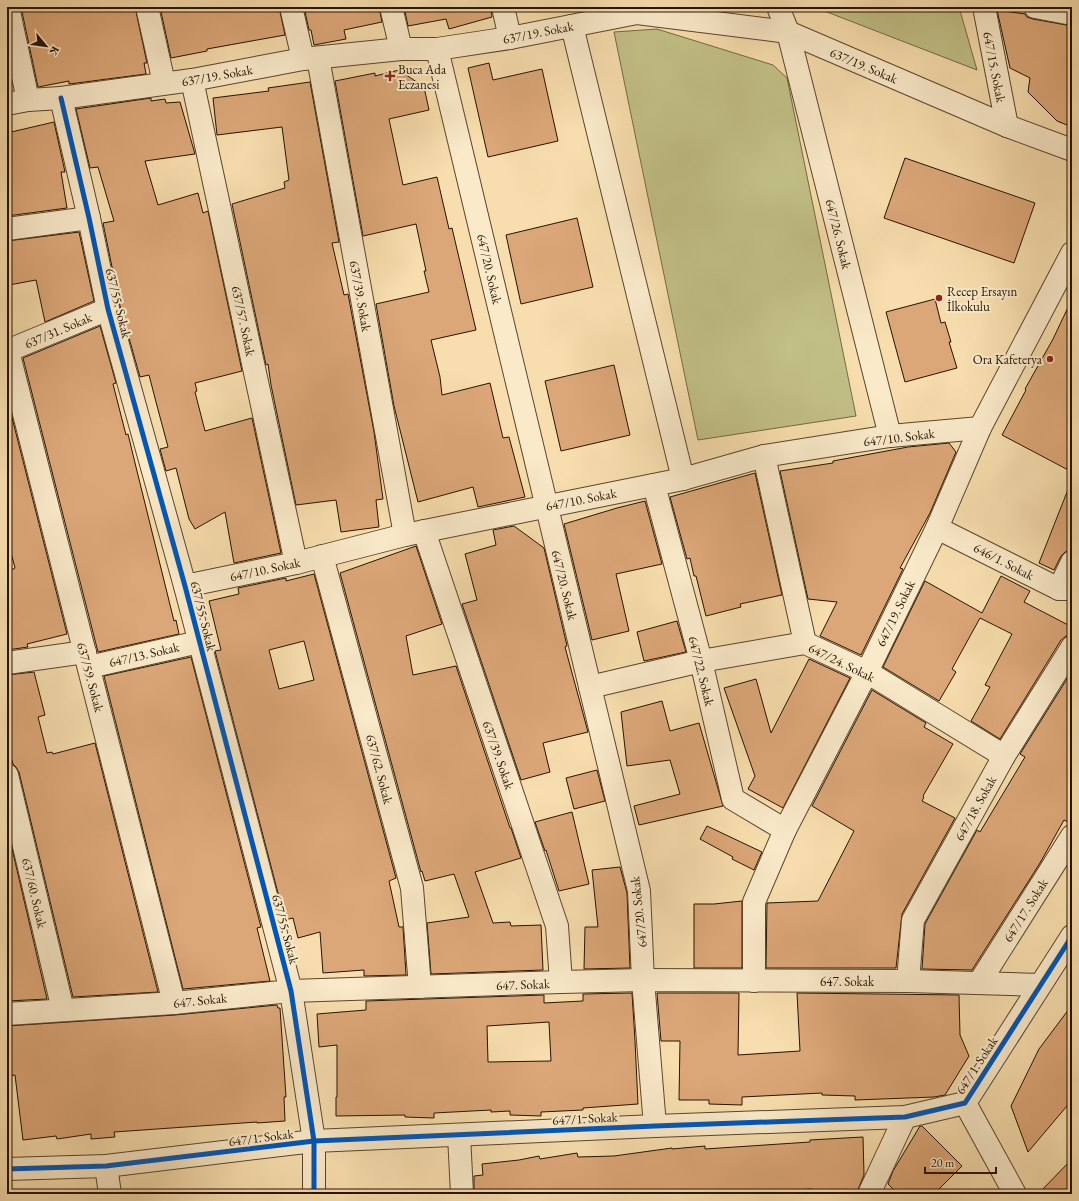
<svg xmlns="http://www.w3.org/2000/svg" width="1079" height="1201" font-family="'EB Garamond',serif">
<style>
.green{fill:#c2c087;stroke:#746944}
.building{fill:#dca778;stroke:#251200;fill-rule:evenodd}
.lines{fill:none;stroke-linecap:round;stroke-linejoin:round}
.minor-casing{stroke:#5a452c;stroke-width:24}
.tertiary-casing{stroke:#5a452c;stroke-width:24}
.minor{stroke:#faeaca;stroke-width:22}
.tertiary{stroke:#faeaca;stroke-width:22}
.cycleway-casing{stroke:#faeaca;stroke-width:8}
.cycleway{stroke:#0057b8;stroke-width:5}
.poi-dot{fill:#8f2418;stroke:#faeaca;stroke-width:1.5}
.labels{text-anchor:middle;stroke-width:4;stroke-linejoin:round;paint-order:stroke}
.street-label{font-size:13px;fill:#251200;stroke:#faeaca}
.poi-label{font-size:13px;fill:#251200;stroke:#faeaca;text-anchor:start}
</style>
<rect width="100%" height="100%" fill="#f8deae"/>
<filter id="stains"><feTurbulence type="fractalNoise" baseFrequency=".005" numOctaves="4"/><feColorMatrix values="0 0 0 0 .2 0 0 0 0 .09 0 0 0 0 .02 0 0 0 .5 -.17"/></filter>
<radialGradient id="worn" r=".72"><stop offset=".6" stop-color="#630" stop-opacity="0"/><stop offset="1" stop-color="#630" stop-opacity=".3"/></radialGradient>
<g class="green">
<polygon points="814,7 959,7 977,70"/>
<polygon points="657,29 773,65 787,78 856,416 698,440 614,32"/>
</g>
<g class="building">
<polygon points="21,7 135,7 147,63 144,63 146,74 69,84 69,81 38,87"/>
<polygon points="160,7 279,7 285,35 207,49 207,51 171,58"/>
<polygon points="304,7 379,7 382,22 344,30 346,39 314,45 311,30 309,30"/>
<polygon points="404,7 491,7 492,17 449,29 446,19 408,26"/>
<polygon points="997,10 1025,14 1027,17 1033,19 1072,26 1072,127 1057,121 1028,92 1030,78 1010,68"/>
<polygon points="489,63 493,80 542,69 558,141 488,157 468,68"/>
<polygon points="399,70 424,87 429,110 389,119 403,185 437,177 449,229 452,228 476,330 431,340 440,377 442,395 490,383 503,438 509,437 525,497 478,507 473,487 418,502 394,406 376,304 429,292 424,271 426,271 416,224 363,236 335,81 375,73 375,76"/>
<polygon points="310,82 339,242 332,243 344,295 348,294 374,432 383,499 376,500 379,527 341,532 336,500 296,505 271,385 268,364 266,365 232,204 285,188 284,182 289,180 282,127 217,135 213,98 269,91 268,88"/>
<polygon points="151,98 151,101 165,99 166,103 180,102 195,154 145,161 158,205 198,193 203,213 208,211 242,371 195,383 197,391 195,392 205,431 252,418 281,553 234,563 225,512 195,529 189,519 176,468 166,471 160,449 168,447 156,402 149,375 140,377 120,306 103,223 114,221 98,167 90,168 76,109"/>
<polygon points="54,122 65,172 61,172 67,208 7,216 7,133"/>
<polygon points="905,158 1035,203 1014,263 884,218"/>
<polygon points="577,218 593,287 521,304 506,235"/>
<polygon points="79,232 94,301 45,322 36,280 9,285 7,271 7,241"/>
<polygon points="935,299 941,323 945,322 951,342 949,342 957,368 905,382 886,312"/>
<polygon points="1072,299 1072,472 1002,435 1026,390 1025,389 1053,339"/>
<polygon points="100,326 116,383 113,384 126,435 128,434 135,463 174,621 176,620 179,634 98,652 23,358"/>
<polygon points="614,365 630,435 561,451 545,381"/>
<polygon points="7,398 67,634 27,644 28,647 7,650 7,573 11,572 11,570 15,568 7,537"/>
<polygon points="949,443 956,452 930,513 900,568 903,569 861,655 820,636 837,602 808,599 780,471 833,463 833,461 908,447"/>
<polygon points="755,473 782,595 740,604 741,607 706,616 696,576 694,576 690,558 687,559 670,497"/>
<polygon points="1071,482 1072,482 1072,549 1065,552 1061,556 1054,570 1039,563"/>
<polygon points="645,501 662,564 616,574 629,631 592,640 564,524 617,508"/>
<polygon points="514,526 544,548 567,646 565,647 588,732 543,743 550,772 521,780 462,604 477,600 465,554 496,545 493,530"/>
<polygon points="416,546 442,624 406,636 413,675 456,666 510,828 511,828 521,858 475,872 493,923 510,922 511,926 541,925 543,970 431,974 427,923 469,917 454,874 425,881 422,871 421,872 340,573"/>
<path d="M 314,574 L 396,878 L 389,881 L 399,927 L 403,927 L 406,975 L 364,976 L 364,970 L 323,973 L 320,932 L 298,938 L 293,918 L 285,920 L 215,651 L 221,650 L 209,601 L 239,594 L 238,588 L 286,578 L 286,581 ZM 304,641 L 314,680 L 279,689 L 269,650 Z"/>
<polygon points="1001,576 1030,591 1024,602 1072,627 1072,635 1066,636 1061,640 1000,739 971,721 990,687 985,685 1012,634 980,618 952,669 956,672 939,701 883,667 925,581 982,613"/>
<polygon points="677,621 686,652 644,661 637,632"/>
<polygon points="191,657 261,927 257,928 270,981 183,989 104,676"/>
<polygon points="809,659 850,678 783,808 748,789 755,776 724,688 756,679 771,733"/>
<polygon points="1072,671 1072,824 1064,820 1040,863 972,970 922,969 925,924 977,830 980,832 1025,757 1020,754"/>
<polygon points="34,672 45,715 38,717 47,753 52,752 53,754 95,743 158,992 73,997 19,772 16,767 13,764 7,744 7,675"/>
<polygon points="872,690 926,723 924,727 953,744 923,796 924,797 922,801 955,818 902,914 896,968 766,968 767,903 818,901 854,831 812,806"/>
<polygon points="662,701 670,731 699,723 723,806 639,825 634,806 680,794 670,760 627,766 621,712"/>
<polygon points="597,770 605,801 574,809 566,778"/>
<polygon points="572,812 589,884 559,891 546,850 545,851 535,822"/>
<polygon points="707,826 762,852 754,870 732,859 733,857 700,839"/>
<polygon points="7,840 10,840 47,999 7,1001"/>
<polygon points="620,867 627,893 630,968 584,969 585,927 598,927 592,870"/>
<polygon points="742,901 742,968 694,968 694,904 714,904"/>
<path d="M 632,993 L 635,1041 L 638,1104 L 583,1108 L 583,1110 L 541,1112 L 541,1116 L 510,1115 L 510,1111 L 491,1112 L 491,1110 L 434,1113 L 434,1118 L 405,1117 L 405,1115 L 336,1116 L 336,1097 L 337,1097 L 337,1045 L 319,1047 L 317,1014 L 366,1010 L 366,1001 L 544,995 L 544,1003 L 583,1001 L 583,994 ZM 549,1022 L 551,1061 L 488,1062 L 487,1026 Z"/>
<polygon points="657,993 739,993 738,1055 800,1051 797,993 959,995 960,1035 969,1056 945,1095 934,1097 855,1100 855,1096 822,1095 822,1093 742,1097 742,1105 709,1104 709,1100 679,1100 680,1041 661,1041"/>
<polygon points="277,1005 278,1008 280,1008 286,1097 284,1097 285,1121 257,1123 257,1122 114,1132 115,1137 91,1139 91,1134 57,1139 56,1136 23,1140 15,1075 7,1076 7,1026 175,1015"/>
<polygon points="1072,1005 1072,1100 1028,1152 1011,1106 1039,1049"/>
<polygon points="920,1126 922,1126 962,1166 934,1194 898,1194 888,1184 893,1171"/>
<polygon points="863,1137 864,1175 857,1192 838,1193 838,1190 812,1191 812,1189 772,1191 772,1194 474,1194 474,1176 483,1175 482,1164 519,1160 539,1156 540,1159 577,1153 578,1157 614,1156 672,1148 672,1149 705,1146 705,1149 810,1142 810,1140"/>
<polygon points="1072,1159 1072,1194 1038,1194"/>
</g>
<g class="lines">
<defs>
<g id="minor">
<polyline points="8,7 28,100"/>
<polyline points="147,7 164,83"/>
<polyline points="291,7 303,59"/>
<polyline points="391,7 401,49"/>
<polyline points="503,7 510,38"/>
<polyline points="778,7 788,32 890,436"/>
<polyline points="984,7 1007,126"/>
<polyline points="1035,7 1072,14"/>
<polyline points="572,26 683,479"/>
<polyline points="437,49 639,891 643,980 655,1126"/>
<polyline points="318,58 405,535"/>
<polyline points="192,80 296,563"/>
<polyline points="61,98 89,218 108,309 185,586 291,991 314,1141 314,1194"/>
<polyline points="7,229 89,218"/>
<polyline points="7,351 108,309"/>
<polyline points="8,351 174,1003"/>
<polyline points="764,456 805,643"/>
<polyline points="654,485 701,661 733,799 785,830"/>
<polyline points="937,528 1059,589 1072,589"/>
<polyline points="424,531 557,926 561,982"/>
<polyline points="322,556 412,888 420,987"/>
<polyline points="185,586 296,563 405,535 683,479 764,456 890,436 980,428"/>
<polyline points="1059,589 1072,562"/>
<polyline points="7,663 85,652"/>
<polyline points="89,667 199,642"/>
<polyline points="590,687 701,661 805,643 867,672 1004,756"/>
<polyline points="7,775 63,1010"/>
<polyline points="754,981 754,902 785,830 867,672 937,528 980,428 1072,253"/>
<polyline points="908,981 913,920 1004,756 1072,647"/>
<polyline points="979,983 1072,836"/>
<polyline points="7,1014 174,1003 291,991 561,982 643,980 908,981 1040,985"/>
<polyline points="965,1103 1015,1194"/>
<polyline points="459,1135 462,1194"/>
<polyline points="106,1166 110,1194"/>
<polyline points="869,1194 905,1117"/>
</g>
<g id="tertiary">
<polyline points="7,104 28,100 61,98 192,80 303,59 401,49 437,49 510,38 637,13 788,32 1007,126 1072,150"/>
<polyline points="7,1169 106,1166 314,1141 655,1126 905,1117 965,1103 1072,936"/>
</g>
</defs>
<use href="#minor" class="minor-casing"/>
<use href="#tertiary" class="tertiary-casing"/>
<use href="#minor" class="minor"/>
<use href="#tertiary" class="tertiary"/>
<defs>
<g id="cycleway">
<polyline points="61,98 89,218 108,309 185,586 291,991 314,1141 314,1194"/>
<polyline points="7,1169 106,1166 314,1141 655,1126 905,1117 965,1103 1072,936"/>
</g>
</defs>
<use href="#cycleway" class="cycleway-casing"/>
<use href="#cycleway" class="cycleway"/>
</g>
<g class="poi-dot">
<path d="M388 70h4v4h4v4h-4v4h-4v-4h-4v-4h4z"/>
<circle cx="939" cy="298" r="4"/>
<circle cx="1050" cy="359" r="4"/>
</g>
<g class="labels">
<g class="street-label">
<text transform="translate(538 32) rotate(-11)" y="5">637/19. Sokak</text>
<text transform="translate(864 65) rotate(23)" y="5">637/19. Sokak</text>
<text transform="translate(995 67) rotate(79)" y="5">647/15. Sokak</text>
<text transform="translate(217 75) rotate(-10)" y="5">637/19. Sokak</text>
<text transform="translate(839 234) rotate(76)" y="5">647/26. Sokak</text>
<text transform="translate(490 269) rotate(77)" y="5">647/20. Sokak</text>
<text transform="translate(361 296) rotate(80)" y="5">637/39. Sokak</text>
<text transform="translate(119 303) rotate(76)" y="5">637/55. Sokak</text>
<text transform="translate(244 321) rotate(78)" y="5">637/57. Sokak</text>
<text transform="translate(58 330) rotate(-23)" y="5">637/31. Sokak</text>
<text transform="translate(899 437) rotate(-7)" y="5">647/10. Sokak</text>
<text transform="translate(581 499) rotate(-11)" y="5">647/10. Sokak</text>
<text transform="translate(1004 561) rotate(27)" y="5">646/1. Sokak</text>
<text transform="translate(265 569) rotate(-12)" y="5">647/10. Sokak</text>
<text transform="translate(565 585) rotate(76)" y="5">647/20. Sokak</text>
<text transform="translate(895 613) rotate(-64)" y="5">647/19. Sokak</text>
<text transform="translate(204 616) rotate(76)" y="5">637/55. Sokak</text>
<text transform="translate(144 654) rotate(-13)" y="5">647/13. Sokak</text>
<text transform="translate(842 662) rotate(26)" y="5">647/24. Sokak</text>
<text transform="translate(702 671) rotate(76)" y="5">647/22. Sokak</text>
<text transform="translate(91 677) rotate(75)" y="5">637/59. Sokak</text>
<text transform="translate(499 755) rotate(71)" y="5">637/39. Sokak</text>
<text transform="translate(380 769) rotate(75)" y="5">637/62. Sokak</text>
<text transform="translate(975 808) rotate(-61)" y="5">647/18. Sokak</text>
<text transform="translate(35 893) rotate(77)" y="5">637/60. Sokak</text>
<text transform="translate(1025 910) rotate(-58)" y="5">647/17. Sokak</text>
<text transform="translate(638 912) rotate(-96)" y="5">647/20. Sokak</text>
<text transform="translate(286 929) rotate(75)" y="5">637/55. Sokak</text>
<text x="847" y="986">647. Sokak</text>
<text transform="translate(523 984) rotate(-2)" y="5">647. Sokak</text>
<text transform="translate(200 1000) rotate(-6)" y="5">647. Sokak</text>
<text transform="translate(976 1065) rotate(-57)" y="5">647/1. Sokak</text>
<text transform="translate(585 1118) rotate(-3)" y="5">647/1. Sokak</text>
<text transform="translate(261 1137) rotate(-7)" y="5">647/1. Sokak</text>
</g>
<g class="poi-label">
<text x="398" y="74">Buca Ada<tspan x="398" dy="15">Eczanesi</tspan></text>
<text x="947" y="296">Recep Ersayın<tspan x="947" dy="15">İlkokulu</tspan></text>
<text x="1042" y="364" text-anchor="end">Ora Kafeterya</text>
</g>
</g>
<rect width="1079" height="1201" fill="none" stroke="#f8deae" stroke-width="24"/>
<rect x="8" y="8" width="1063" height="1185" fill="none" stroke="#251200" stroke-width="2"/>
<rect x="12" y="12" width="1055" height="1177" fill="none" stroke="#251200"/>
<g transform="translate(46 46) rotate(119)" stroke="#faeaca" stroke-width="3" paint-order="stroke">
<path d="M0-3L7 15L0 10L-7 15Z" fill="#251200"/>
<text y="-6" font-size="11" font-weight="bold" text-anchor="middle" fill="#251200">K</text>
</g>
<path d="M925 1167v6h71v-6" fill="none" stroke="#251200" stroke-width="2"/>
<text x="931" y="1167" font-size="12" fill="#251200" stroke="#faeaca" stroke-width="3" paint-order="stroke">20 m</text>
<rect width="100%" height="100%" filter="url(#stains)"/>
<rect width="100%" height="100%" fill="url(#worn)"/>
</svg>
